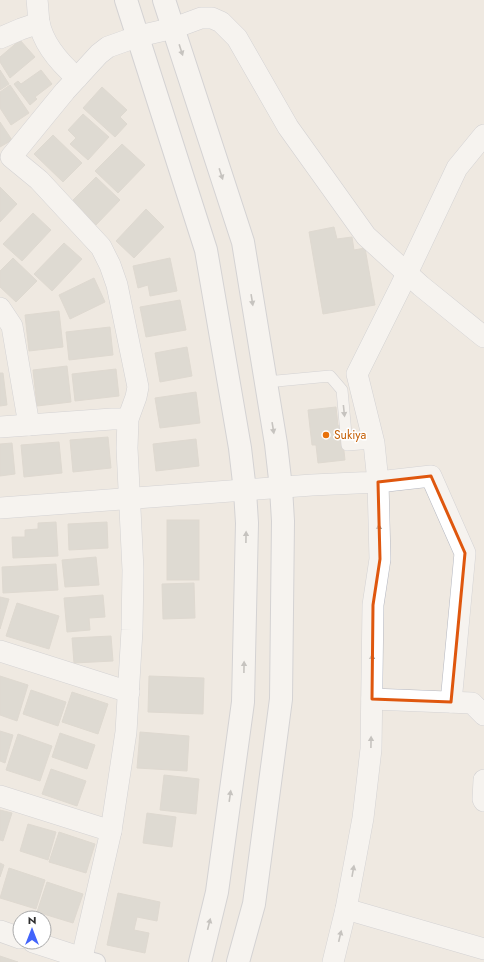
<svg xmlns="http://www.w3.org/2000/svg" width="484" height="962" font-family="Jost,sans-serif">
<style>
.building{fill:#cbc7bf;stroke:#cbc5ba}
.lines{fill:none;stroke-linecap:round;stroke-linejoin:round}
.service-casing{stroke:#b4b7c1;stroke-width:12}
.pedestrian-casing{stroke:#b4b7c1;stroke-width:18}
.minor-casing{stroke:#b4b7c1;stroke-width:22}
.tertiary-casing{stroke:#b4b7c1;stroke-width:24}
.service{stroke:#fff;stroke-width:11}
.pedestrian{stroke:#fff;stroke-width:16}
.minor{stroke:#fff;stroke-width:21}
.tertiary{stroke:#fff;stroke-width:22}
.oneway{fill:#969696}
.marked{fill:none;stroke:#df570e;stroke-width:3;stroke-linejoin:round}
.food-dot{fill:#e8710a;stroke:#fff;stroke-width:1.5}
.labels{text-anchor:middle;stroke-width:3;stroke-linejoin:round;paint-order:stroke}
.food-label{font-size:12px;fill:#c56008;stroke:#fff;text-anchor:start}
</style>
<rect width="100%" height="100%" fill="#efe9e1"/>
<g class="building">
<polygon points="20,40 35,57 10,78 0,62 0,57"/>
<polygon points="0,70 9,84 0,90"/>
<polygon points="41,70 52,84 35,97 37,99 30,105 14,84 18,81 21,84"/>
<polygon points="10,85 29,113 11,125 0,108 0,92"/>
<polygon points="102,87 127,110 120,117 127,124 115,137 83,108"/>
<polygon points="83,114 109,137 88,160 70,144 76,138 68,130"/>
<polygon points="0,122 12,140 0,147"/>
<polygon points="53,135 82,163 63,182 34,154"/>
<polygon points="122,144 145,165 118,193 95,171"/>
<polygon points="96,177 120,200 95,226 71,202"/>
<polygon points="0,187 17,204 0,222"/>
<polygon points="146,209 164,227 134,258 116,241"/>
<polygon points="33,213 51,230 22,261 3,244"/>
<polygon points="334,227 337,239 352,237 354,250 365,248 375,305 323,314 309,232"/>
<polygon points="64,243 82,259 52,291 34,274"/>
<polygon points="13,258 37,281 16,302 0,287 0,271"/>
<polygon points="170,258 177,291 150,296 148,285 138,288 133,266"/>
<polygon points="94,278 105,302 70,319 59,295"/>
<polygon points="180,300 186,330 146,337 140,307"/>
<polygon points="59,311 63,347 29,351 25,315"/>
<polygon points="110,327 113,355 69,360 66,332"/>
<polygon points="187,347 192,376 160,382 155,353"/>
<polygon points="67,366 71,402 37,406 33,370"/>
<polygon points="116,369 119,396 75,401 72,374"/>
<polygon points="0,373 3,373 7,405 0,406"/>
<polygon points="196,392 200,423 160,428 155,398"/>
<polygon points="336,407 338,426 341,425 345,460 318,463 316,445 312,445 308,410"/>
<polygon points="108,437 111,468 73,472 70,440"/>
<polygon points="196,439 199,466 156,471 153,444"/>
<polygon points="59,442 62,473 24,477 21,445"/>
<polygon points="12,443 15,474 0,476 0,444"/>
<rect x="167" y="520" width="32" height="60"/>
<polygon points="56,522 58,556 13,558 12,537 25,537 25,530 38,529 38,523"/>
<polygon points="107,522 108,548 69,550 68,524"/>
<polygon points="96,557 99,585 65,587 62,560"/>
<polygon points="56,564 58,590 3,593 2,567"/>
<polygon points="194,583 195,618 163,619 162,584"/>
<polygon points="103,595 105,617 89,618 90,630 67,632 64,598"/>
<polygon points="0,597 9,599 0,629"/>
<polygon points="17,603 59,616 49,649 6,636"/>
<polygon points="111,636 113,661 74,663 72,638"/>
<polygon points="0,676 28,685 17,721 0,715"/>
<polygon points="149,676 204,678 203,714 148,712"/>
<polygon points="31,690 66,702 58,726 23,714"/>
<polygon points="72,692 108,704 98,734 62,722"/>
<polygon points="0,731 13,735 5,763 0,761"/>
<polygon points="140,732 189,736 187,771 137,768"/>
<polygon points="60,733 95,745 87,769 52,757"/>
<polygon points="18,734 52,746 40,781 6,770"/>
<polygon points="51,769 86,781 77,806 42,794"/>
<polygon points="164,775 199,779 196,814 160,810"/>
<polygon points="0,810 12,813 3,841 0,840"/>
<polygon points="147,813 176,817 172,847 143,843"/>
<polygon points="28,824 56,832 48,860 20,851"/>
<polygon points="59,832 95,844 86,873 49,862"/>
<polygon points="0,863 4,865 0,877"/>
<polygon points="9,868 45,880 36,909 0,898"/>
<polygon points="47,882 83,894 73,923 37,912"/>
<polygon points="118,893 160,902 157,921 137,917 134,930 149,933 145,953 107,945"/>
<polygon points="0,956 18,962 0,962"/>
</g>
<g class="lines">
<defs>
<polyline id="service" points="266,382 330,376 342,390 347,445 374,443"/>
<polyline id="pedestrian" points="82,958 97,962"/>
<g id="minor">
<path d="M 37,0 C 38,7 38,15 39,22 C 43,44 61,64 77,78"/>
<polyline points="0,38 21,29 39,23"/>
<polyline points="0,308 12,326 29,425"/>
<polyline points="0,427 112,419 128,419"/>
<polyline points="0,508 312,485 378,482 374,443 357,374 400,288 457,168 484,135"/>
<polyline points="0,651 129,692"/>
<polyline points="372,699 472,703 484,715"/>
<polyline points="484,780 483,799 484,801"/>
<polyline points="0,796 111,831"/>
<polyline points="346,909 484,949"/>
<polyline points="0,931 20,938"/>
<polyline points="33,942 82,958"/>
<polyline points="81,962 111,831 126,732 132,630 133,570 127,448 128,419 136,397 138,387 117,285 110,265 101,247 39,180 11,157 65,91 99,54 108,47 139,36 174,28 201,18 212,18 221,22 237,38 288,127 366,236 421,286 484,337"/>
<polyline points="333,962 346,909 363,818 371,749 373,605 380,559 378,482 431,476 465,553 451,702"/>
</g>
<g id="tertiary">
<polyline points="126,0 206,250 240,448 245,491 247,523 243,702 217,892 200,962"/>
<polyline points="164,0 243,242 276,444 281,488 283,521 281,699 254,904 238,962"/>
</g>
</defs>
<use href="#service" class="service-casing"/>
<use href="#pedestrian" class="pedestrian-casing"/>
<use href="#minor" class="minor-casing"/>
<use href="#tertiary" class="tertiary-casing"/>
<use href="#service" class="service"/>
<use href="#pedestrian" class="pedestrian"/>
<use href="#minor" class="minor"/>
<use href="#tertiary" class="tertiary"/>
</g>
<defs><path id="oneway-solid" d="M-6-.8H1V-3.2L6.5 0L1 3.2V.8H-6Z"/></defs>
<g class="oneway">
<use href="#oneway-solid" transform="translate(181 50) rotate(72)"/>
<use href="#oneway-solid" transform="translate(221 174) rotate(72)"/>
<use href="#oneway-solid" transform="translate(252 300) rotate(81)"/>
<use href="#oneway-solid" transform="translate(344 411) rotate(84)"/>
<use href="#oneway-solid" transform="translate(273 428) rotate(81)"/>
<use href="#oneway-solid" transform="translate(379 530) rotate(-92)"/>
<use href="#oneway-solid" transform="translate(246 537) rotate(-89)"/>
<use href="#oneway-solid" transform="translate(372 660) rotate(-89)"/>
<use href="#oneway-solid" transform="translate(244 667) rotate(-89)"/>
<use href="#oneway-solid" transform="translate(371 742) rotate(-89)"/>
<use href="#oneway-solid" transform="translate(230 796) rotate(-82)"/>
<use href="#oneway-solid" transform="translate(353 871) rotate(-80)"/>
<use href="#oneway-solid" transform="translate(209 924) rotate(-76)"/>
<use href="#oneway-solid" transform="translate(340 936) rotate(-77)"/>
</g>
<path d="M0 0H484V962H0ZM 431,476 L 465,553 L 451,702 L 372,699 L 373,605 L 380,559 L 378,482 Z" fill="#efe9e1" fill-opacity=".55" fill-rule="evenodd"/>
<path class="marked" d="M 431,476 L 465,553 L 451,702 L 372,699 L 373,605 L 380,559 L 378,482 Z"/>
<circle class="food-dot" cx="326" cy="435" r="4"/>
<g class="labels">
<g class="food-label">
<text x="334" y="439">Sukiya</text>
</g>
</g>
<g transform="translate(32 930)"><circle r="19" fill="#ffffff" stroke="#ababab"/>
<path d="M0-3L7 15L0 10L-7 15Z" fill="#4264fb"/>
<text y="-6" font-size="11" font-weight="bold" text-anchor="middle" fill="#2e2e2e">N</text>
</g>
</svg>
